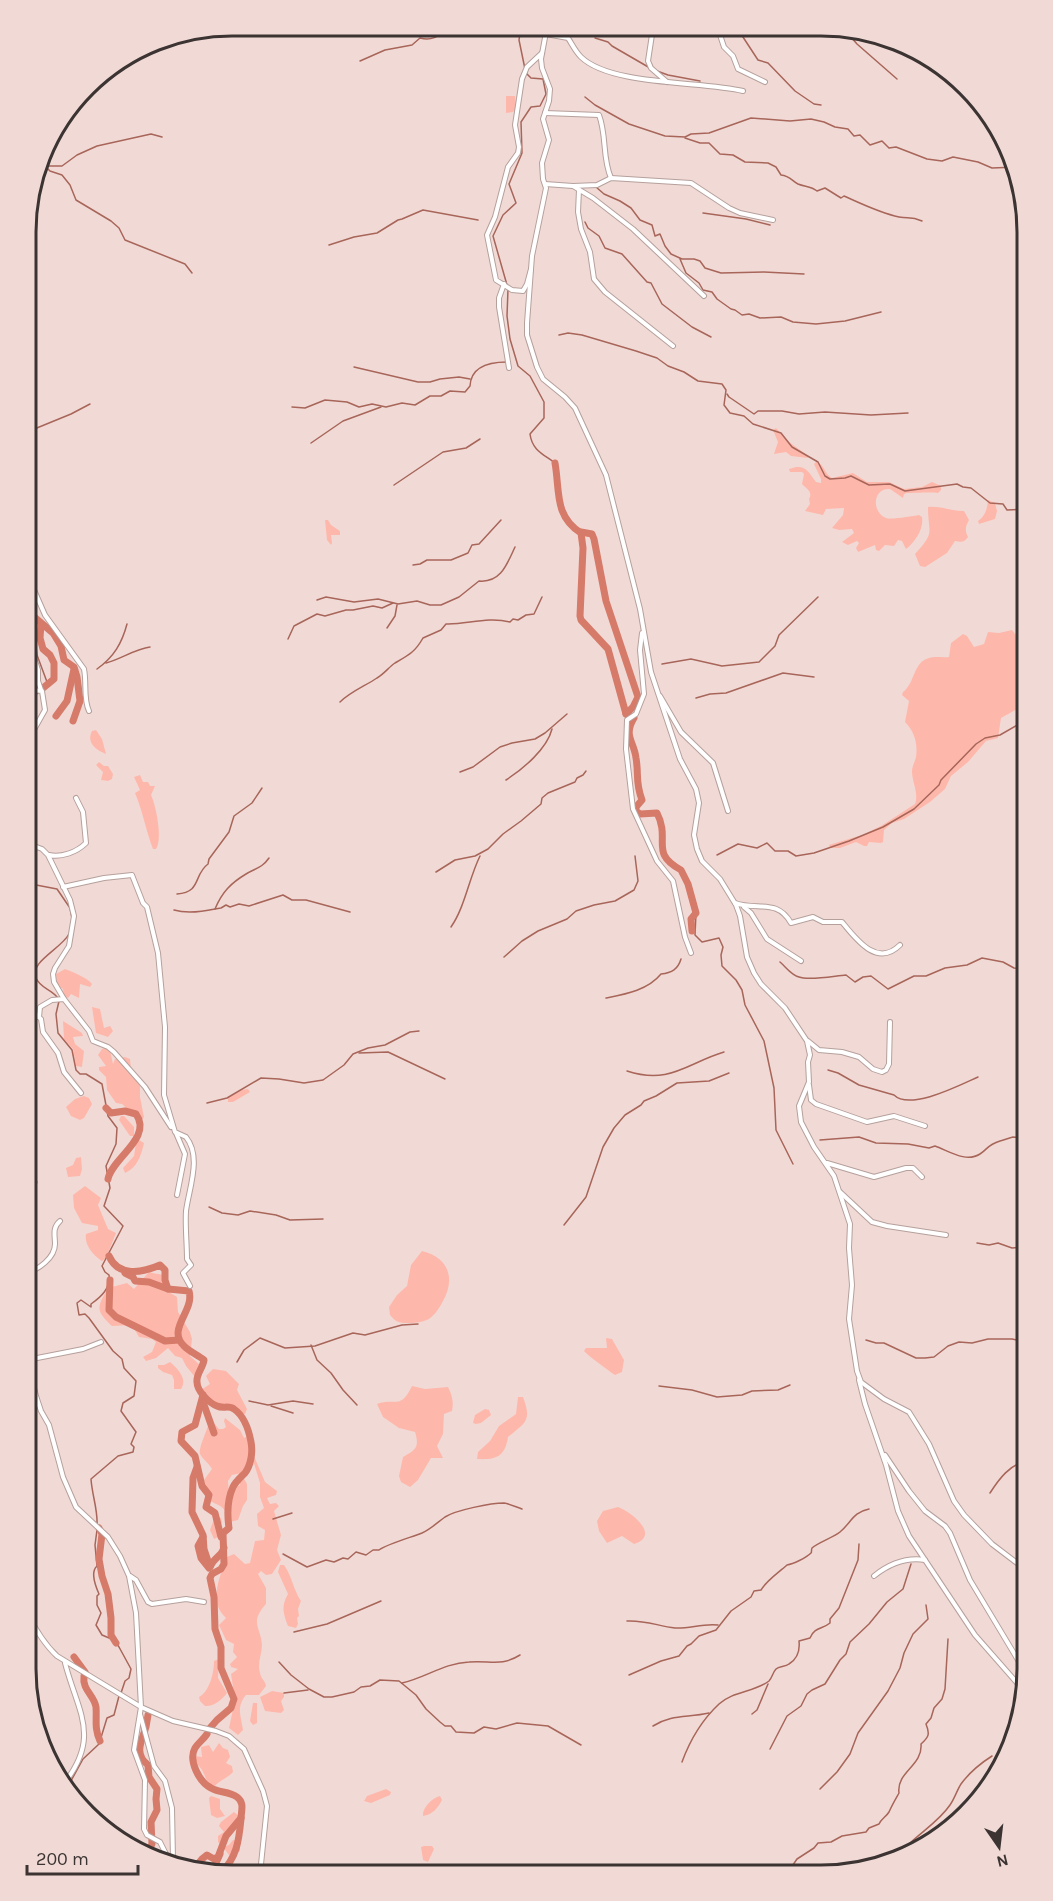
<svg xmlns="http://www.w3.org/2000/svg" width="1053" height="1901" font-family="Karla,sans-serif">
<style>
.green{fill:#feb8ab}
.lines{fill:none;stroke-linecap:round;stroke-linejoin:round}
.stream{stroke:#a86559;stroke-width:1.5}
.river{stroke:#d67a6a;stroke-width:7}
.minor-casing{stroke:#b5a09c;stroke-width:6}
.minor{stroke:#fff;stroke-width:4}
.rim{fill:none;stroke:#3c3432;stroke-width:3}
</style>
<rect width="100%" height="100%" fill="#f1dad6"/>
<g class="green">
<polygon points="506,96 515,96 516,108 513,112 506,113"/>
<polygon points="776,428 789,442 807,455 808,458 791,456 786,452 774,454 778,442 773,430"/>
<path d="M 816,462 C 825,464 824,474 832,478 L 853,473 L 867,482 L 889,482 L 904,489 L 922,487 L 932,482 L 941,486 L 941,490 L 938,493 C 932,492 915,493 907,493 L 904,494 L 903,498 L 890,489 C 873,487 871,512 886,518 C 891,520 912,516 919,515 L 922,517 C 924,529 915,542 906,549 L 902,541 L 898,540 L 894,546 L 885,545 L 879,551 L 876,550 L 875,545 L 858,552 L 856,548 L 859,543 L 857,541 L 848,545 L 842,542 L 854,533 L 852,529 L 839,530 L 832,528 L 843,515 L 844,508 L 826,509 L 823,515 L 805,511 L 810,504 L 809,499 C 813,492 807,489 802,484 L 804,474 L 802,472 L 790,472 L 789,469 C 805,463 808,471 816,482 L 821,483 L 821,479 L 814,464 Z"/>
<path d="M 988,500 L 995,503 L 997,511 L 995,519 L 979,524 L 978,521 C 986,515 987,509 988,500 Z"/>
<path d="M 928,507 C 940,506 952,511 964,511 L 969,520 C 965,527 965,531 968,537 C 964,543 961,542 955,541 L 947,553 L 925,567 L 920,566 L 915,554 C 936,531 928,534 928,507 Z"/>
<polygon points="325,520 328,520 331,525 340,531 340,535 331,535 332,543 331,545 327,540"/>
<path d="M 1012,630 L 1016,635 L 1023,649 L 1027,650 L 1027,701 L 1019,708 L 1001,718 L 998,738 L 986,741 L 968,762 L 951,776 L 945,789 L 930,802 L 904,819 L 892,823 L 884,830 L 883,842 L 881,843 L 869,842 L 867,846 L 864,846 L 856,842 L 840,848 L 830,848 L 829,845 L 862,835 L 881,826 L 915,804 C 919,792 912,783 912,771 C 912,766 915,762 916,757 C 918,743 914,731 905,722 L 909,701 L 902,695 L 903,692 C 915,683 913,662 929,658 C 935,656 943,658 949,657 L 951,643 L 963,634 L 967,636 L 974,647 L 984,644 L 988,632 L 999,633 Z"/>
<path d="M 96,730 L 102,739 L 106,754 C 96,750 86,743 92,731 Z"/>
<polygon points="99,762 104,766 108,766 113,774 112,779 108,781 101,780 103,772 96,765"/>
<path d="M 140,775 L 143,782 L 148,782 L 150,786 L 155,786 L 151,795 C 156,805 163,840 156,849 L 153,849 C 146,831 143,812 135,793 L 140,790 L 134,777 Z"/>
<polygon points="1027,876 1027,927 1023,923 1022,912 1017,898 1018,894 1026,887 1026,878"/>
<path d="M 65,969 C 73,972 88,978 92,984 L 90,987 L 80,984 L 79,998 L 71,994 L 68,998 L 64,997 L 63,989 L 57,985 L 56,974 Z"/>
<polygon points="92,1007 100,1009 104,1028 110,1026 113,1031 108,1037 96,1033"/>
<polygon points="63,1021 82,1033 83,1036 73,1037 75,1044 84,1051 82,1067 76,1066 73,1049 64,1039"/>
<polygon points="107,1047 110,1050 113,1064 115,1059 125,1057 130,1059 131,1069 140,1086 140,1097 144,1117 141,1121 122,1104 116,1103 107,1090 106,1077 99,1070 99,1067 106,1066 98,1055 102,1049"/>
<polygon points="242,1090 248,1089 250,1092 233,1102 228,1102 228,1098"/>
<polygon points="84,1096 89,1098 92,1104 84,1118 80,1120 71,1116 66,1107 75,1099"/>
<polygon points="121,1116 124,1116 134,1127 134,1136 130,1136 119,1120"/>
<path d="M 139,1140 L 144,1143 C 141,1156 137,1168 125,1173 L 123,1168 L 134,1156 L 136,1143 Z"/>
<polygon points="81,1157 82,1169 80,1176 68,1177 66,1168 73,1165 76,1158"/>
<path d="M 85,1186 L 101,1198 L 98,1205 L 108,1229 L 116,1233 L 106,1258 L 102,1261 C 94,1256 84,1245 86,1234 L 98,1230 L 98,1226 L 82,1223 L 74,1208 L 73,1195 Z"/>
<path d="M 422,1251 C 448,1257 456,1278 443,1301 C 440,1307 435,1315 429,1319 C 421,1323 414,1323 406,1323 C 398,1323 395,1321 390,1315 L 389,1307 L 397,1295 L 407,1286 L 411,1265 Z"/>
<path d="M 149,1272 C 166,1277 165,1270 166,1290 L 177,1297 L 178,1312 L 190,1332 L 192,1339 L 190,1356 L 201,1366 L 199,1377 L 195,1377 L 186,1366 L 182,1358 L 175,1356 L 168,1348 L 156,1358 L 146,1361 L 143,1357 L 152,1352 L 156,1342 L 152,1339 L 139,1337 L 132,1325 L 112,1326 C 95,1310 97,1307 108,1288 L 127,1283 L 134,1289 Z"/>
<path d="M 606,1338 L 612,1339 L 624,1360 L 622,1372 L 615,1375 C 613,1374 586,1354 584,1351 L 586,1348 L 607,1348 Z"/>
<path d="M 170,1362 C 178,1369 188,1379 181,1389 L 174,1389 L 174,1380 L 172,1375 L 163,1372 L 158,1368 L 158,1365 L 164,1365 Z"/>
<path d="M 213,1369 L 226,1371 L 239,1384 L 237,1390 L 247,1409 L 245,1414 L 240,1414 L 231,1405 C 218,1404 209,1402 201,1390 L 210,1384 L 206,1376 Z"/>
<path d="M 412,1386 L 425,1389 L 448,1387 C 452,1395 454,1402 452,1411 L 444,1414 L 443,1434 L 437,1446 L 443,1458 L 431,1458 L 418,1480 L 410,1487 L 401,1482 L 399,1476 L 403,1457 C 415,1450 420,1448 415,1432 L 399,1428 L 383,1417 L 377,1404 C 395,1397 400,1411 412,1386 Z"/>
<path d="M 518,1397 L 523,1397 C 532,1421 526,1422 508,1437 C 505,1457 496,1460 477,1459 L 478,1452 L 490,1441 L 499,1426 L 516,1414 Z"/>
<polygon points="485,1409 489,1410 491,1415 481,1423 476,1424 473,1423 475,1415"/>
<path d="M 225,1418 L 240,1430 L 244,1438 L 248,1436 C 253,1449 250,1461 242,1473 L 232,1475 L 228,1481 L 229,1494 L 225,1511 C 221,1504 215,1505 209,1500 C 205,1494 206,1486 204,1480 L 212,1469 C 209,1463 203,1460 200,1454 C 198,1448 208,1429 209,1422 L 212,1421 L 219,1429 L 223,1429 L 226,1427 L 224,1421 Z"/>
<path d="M 254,1456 L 265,1482 L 277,1491 L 276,1495 L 267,1498 L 270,1504 L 276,1503 L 279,1506 L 274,1511 L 281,1535 L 277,1550 L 281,1560 L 272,1574 L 266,1575 L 261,1571 L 258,1574 L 266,1588 L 266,1604 C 249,1623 261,1627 262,1645 C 262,1654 257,1663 260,1673 C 261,1679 265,1680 266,1686 L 259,1695 L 246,1695 C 236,1707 241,1716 243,1730 L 238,1735 L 229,1728 L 235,1700 L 231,1674 L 238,1669 L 231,1667 L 230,1664 L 237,1657 L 233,1652 L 234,1644 L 226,1640 L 219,1625 L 226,1618 C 223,1615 219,1610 218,1606 C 213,1590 222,1571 227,1557 L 234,1554 L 245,1564 L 250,1563 L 255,1541 L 264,1540 L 265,1530 L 258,1526 L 257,1514 L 264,1508 L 260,1497 L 260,1483 L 252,1457 Z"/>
<path d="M 243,1477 L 247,1484 L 247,1500 L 243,1506 L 238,1520 L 230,1522 C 226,1511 229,1490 240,1485 L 239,1479 Z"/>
<path d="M 618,1507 C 632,1512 661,1536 634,1544 L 622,1536 L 607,1543 L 599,1531 L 597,1521 L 603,1511 Z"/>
<polygon points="218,1517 221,1518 222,1523 219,1527 218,1537 214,1539 210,1530 214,1519"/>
<path d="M 280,1565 L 284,1565 C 292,1576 293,1589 301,1601 L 298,1609 L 299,1616 L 297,1618 L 298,1624 L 296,1628 L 288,1626 C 283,1613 281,1606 288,1594 L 278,1572 Z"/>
<path d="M 219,1659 L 218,1678 L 227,1693 C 222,1700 213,1707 205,1706 L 200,1701 L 199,1697 C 210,1691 214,1672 214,1661 Z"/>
<polygon points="272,1691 284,1693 284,1697 281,1701 284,1710 281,1713 265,1711 260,1697"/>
<polygon points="253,1703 257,1703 257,1723 253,1725 250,1721"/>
<path d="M 219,1743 L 223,1748 L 228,1750 L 230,1757 L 226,1763 L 232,1766 L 233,1772 C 228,1778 218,1781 214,1787 L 212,1787 C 206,1782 206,1777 202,1770 C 199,1765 195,1764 194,1758 L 195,1756 L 202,1757 L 201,1747 L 209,1745 L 213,1752 Z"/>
<polygon points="386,1789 391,1792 390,1795 371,1803 364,1801 367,1796"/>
<polygon points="211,1796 220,1799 220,1809 225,1816 217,1818 211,1815 209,1798"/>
<path d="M 440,1796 L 442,1800 C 438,1808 432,1815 423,1816 C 422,1808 432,1798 440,1796 Z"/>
<path d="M 234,1812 L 239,1816 C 236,1828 233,1838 220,1844 L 218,1842 L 218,1836 L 224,1832 L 219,1826 L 221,1822 Z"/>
<polygon points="233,1840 240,1841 240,1851 232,1856 229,1855 223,1847 229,1845"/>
<polygon points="424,1846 432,1846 434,1849 428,1862 423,1860 421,1847"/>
</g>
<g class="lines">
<g class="stream">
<polyline points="450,27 520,34"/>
<polyline points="521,27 519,40 525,69"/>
<polyline points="735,29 741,34 758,60 768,63 795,91 814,104 821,105"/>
<polyline points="844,29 857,44 897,79"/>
<polyline points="595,38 608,42 612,46 650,68"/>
<path d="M 360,61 L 385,50 L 412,45 L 420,38 C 434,42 440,34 449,27"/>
<polyline points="657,71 668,75 700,81"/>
<polyline points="585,97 595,105 629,124 665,136 685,137 691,134 709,133 751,118 790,121 811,119 824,122 835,127 848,129 854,136 860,135 870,145 882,141 889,148 896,147 927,159 942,161 953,157 978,162 992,168 1017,167"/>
<path d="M 685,138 L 700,143 L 709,143 L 720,154 L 733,155 L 745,162 L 768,163 L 776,167 L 781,175 C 790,176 791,180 798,184 C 805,187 811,186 817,191 L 825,188 L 841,198 L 844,196 C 862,204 880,213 899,217 C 909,219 910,216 922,221"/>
<polyline points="39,166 62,166 77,155 97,146 151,134 162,137"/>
<polyline points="45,166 50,171 62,175 70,185 76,200 111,221 119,228 125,240 185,264 192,273"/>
<polyline points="596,187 604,194 620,201 631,208 640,220 652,225 655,236 660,234 665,246 671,254 682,259 694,259 700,261 705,268 721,273 764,272 804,274"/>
<polyline points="703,213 746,219 770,225"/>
<polyline points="585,222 588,228 599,236 605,248 622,254 647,282 651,283 662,304 692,327 711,337"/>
<polyline points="329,245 354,237 377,233 398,220 402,219 423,210 478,220"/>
<polyline points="680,259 686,273 699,283 703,290 712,292 717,299 731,309 735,310 742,315 749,314 760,318 781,317 793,322 816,324 845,321 881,312"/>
<polyline points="507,285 493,236 503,215 516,203 509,184 522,153 521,122 531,107 540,106 546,94 543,79 531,78 526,73"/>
<path d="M 508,289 L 507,316 L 510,339 L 518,366 L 530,376 L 544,402 L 544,418 L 530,434 C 532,450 543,454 555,463"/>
<polyline points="559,335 568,333 582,335 636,351 657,358 668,366 684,372 698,381 722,384 726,390 724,405 730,413 744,416 753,424 781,433 792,447 818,462 825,476 830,479 845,478 851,476 869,485 890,484 905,491 957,484 963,487 971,488 990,503 1003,504 1007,510 1027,509"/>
<polyline points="354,367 418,382 430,382 440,379 459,377 470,379"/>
<polyline points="727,394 729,397 754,414 758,411 782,411 799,414 825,412 871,415 908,413"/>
<path d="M 292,407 L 305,408 L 325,400 L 347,402 L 359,407 L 372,404 L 386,407 L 402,403 L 415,405 L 430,396 L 441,396 L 450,391 L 465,392 L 470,386 C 471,366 490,362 507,362"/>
<polyline points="27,432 71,414 90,404"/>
<polyline points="311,443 343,421 381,407"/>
<polyline points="394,485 443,452 466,448 480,439"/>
<polyline points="413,565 420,564 427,560 451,560 468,553 472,545 479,544 501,520"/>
<path d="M 317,600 L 326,597 L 354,602 L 378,599 L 398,604 L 417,601 L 430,605 L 441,605 L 459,597 L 479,581 C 501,583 507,564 515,547"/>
<polyline points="32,613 37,655 47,682 43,688"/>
<polyline points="387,628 395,616 397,605"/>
<polyline points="288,639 294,626 317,614 325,616 346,610 353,610 373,606 382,608 393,603"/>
<path d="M 106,663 C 121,659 135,649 150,647"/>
<polyline points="662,664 691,659 722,666 759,662 775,646 779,635 818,597"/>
<path d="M 97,669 C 114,657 122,643 127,624"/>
<polyline points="696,698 710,694 726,693 783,673 814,677"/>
<path d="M 340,702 C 350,692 365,686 377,678 C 384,674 389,667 395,663 C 409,655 415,652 423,638 L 441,630 L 446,624 C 466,625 487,616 510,622 L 513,619 L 518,620 L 526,615 L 534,614 L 542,597"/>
<polyline points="27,703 39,692"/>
<polyline points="460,772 473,767 500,747 512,743 535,739 545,733 567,714"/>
<path d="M 506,780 C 523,769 547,749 552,729"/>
<polyline points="26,848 32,844 36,835 27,819"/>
<polyline points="717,855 738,844 757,848 767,843 775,851 788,851 796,856 814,853 849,841 883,827 914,809 939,785 941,780 976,744 985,738 1000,735 1021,723"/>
<polyline points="436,872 455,860 475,856 488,849 503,834 521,821 541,804 542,798 548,793 575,782 577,778 583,775 586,771"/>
<polyline points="26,878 31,884 57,889 70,908 72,918"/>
<path d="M 177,894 C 202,892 193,875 208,864 L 209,859 L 229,832 L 234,816 L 252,803 L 262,788"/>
<polyline points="215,909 221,908 226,905 230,907 239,904 249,906 283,895 292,900 306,900 350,912"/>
<path d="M 174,910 C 187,914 201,912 215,909 C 222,892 231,883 246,874 C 256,868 262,868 269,858"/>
<polyline points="696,913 695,935 702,942 719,938 723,947 721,955 722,966 736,980 742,990 745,1005 764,1041 774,1088 776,1130 793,1164"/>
<path d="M 451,927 C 465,907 469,878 480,856"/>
<polyline points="504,957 522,941 538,931 567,919 576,911 594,905 615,901 634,890 638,881 635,856"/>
<path d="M 780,962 C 786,967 791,975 799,977 C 809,981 834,976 846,975 L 855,982 L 863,977 L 871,976 L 888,989 L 914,976 L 926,976 L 945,968 L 967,965 L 982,958 L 1003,962 L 1014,968 L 1027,969"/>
<path d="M 57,997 C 51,989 40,988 36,978 C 29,962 61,949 69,934"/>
<path d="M 606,998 C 626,994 648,990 661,974 C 672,973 678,969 681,959"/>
<path d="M 59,1001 L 56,1014 L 58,1033 L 72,1050 L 76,1070 L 80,1074 L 86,1074 L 102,1084 L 108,1116 L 117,1128 L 116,1144 L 106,1166 L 110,1188 L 104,1206 L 123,1226 L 102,1266 L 105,1272 L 109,1275 C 111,1288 101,1297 91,1304 L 91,1307 L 81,1300 L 77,1303 L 79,1315 L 85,1314 L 89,1318 L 113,1351 L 122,1359 L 124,1368 L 136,1381 L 134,1396 L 123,1403 L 121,1411 L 136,1432 L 131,1444 L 134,1447 L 133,1452 L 118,1456 L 91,1479 C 92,1495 98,1510 97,1525"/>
<polyline points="359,1053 388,1052 445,1079"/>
<path d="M 828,1070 L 838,1073 L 859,1085 L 894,1095 C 910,1111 960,1085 978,1077"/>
<path d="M 627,1071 C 670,1085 687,1063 724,1052"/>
<polyline points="207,1103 227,1098 261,1078 279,1079 304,1083 323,1080 344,1065 353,1054 368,1048 385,1045 410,1032 419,1031"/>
<path d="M 820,1140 L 859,1137 L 876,1143 L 908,1144 L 929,1148 L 935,1146 C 949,1151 966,1163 980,1154 C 988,1149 987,1145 1000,1141 C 1004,1140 1009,1138 1013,1137 C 1019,1137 1021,1139 1027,1137"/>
<polyline points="209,1207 222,1213 238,1215 250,1211 276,1215 290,1220 323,1219"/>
<polyline points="564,1225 586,1197 603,1147 614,1128 625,1115 641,1105 644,1101 656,1096 677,1083 709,1081 729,1073"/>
<polyline points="977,1243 989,1245 998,1243 1012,1248 1027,1247"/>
<polyline points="866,1340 876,1343 884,1343 916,1358 925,1358 934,1357 948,1346 959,1342 972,1343 988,1339 1012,1339 1027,1342"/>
<polyline points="311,1345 317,1360 331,1373 343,1390 357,1405"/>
<polyline points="237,1362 244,1350 260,1338 285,1348 315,1346 353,1333 365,1335 402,1325 418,1324"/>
<polyline points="659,1386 692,1390 717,1397 742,1395 752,1391 778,1390 790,1385"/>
<polyline points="249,1401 268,1405 293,1401 313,1404"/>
<polyline points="271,1406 293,1413"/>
<path d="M 990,1493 C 999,1479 1010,1464 1027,1461"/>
<polyline points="273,1519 292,1513"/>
<path d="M 97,1530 L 95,1545 L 97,1566 C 90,1572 95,1585 99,1594 L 97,1596 L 97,1605 L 101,1613 L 96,1625 L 102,1635 L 114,1640 L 119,1647 L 131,1669 L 129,1678 L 125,1681 L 121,1693"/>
<path d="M 283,1554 L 307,1567 L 326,1560 L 334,1562 L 343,1558 L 348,1559 L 356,1552 L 366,1555 L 373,1550 L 379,1550 C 387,1544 412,1537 422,1533 C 431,1529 438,1522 445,1517 C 456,1510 491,1503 504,1503 C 510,1504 516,1507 522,1509"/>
<path d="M 627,1621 C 645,1620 658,1626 675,1628 C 689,1629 703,1623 718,1625"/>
<polyline points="294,1632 327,1624 381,1601"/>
<polyline points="279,1662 291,1675 309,1689 324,1697 332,1697 354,1692 361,1687 370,1686 380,1680 399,1681 416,1695 426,1709 440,1722 445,1726 451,1726 456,1732 474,1733 484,1727 496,1729 517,1723 548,1726 581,1745"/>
<path d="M 629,1675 L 661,1661 L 679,1656 L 687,1646 L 691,1644 L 699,1636 L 716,1630 L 731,1611 L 751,1597 L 754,1591 L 761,1590 C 767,1580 778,1573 787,1565 C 793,1564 806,1558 811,1553 C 812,1552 811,1550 812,1548 C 817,1543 834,1537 840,1532 C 851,1523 853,1512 869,1509"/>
<path d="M 402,1683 C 425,1678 444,1663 469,1662 C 490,1660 501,1667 520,1655"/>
<polyline points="284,1693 308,1690"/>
<polyline points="33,1712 36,1706"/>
<polyline points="752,1714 757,1710 768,1684"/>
<path d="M 653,1726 C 672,1714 687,1718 709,1713"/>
<polyline points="770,1749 787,1716 801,1706 807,1694 812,1690 825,1684 840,1660 846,1654 850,1642 869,1624 887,1602 903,1589 911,1564"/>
<path d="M 682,1762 C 690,1740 703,1719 719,1704 C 733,1691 755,1692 769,1681 C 772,1678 773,1672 776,1669 C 779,1666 785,1667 789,1664 C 797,1659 800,1650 799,1641 L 810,1638 C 814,1627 823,1629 830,1623 L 830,1619 L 839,1608 L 858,1560 L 859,1544"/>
<polyline points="820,1789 837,1772 850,1754 858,1733 888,1691 900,1668 904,1653 913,1634 928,1619 926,1605"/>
<polyline points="66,1790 83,1759 99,1744 107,1718 114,1715 119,1696"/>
<path d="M 896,1860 C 910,1837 935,1827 950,1805 C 955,1798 957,1790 961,1784 C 969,1773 981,1763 992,1756"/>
<path d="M 786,1875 L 797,1859 L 814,1848 L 818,1843 L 831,1842 L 842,1836 L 866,1832 L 869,1828 L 879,1824 C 881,1819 886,1817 889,1812 C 892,1805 895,1800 899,1793 C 896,1772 923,1766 921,1744 C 929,1737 930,1734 926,1724 L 931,1718 L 934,1708 L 942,1699 L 945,1689 L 948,1639"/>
</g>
<g class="river">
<path d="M 555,463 C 560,491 554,516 581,533 L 583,548 L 580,616 L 581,620 L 608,649 L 626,714"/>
<path d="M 581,532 L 592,534 L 594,539 L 606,601 L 638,697 L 633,707 L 626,714 L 634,718 C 623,736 634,741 636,758 C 639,775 635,782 642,800 L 636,807 L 636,811 L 640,814 L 657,813 C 671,840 649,853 681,870 L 688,884 L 696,913 L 691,919 L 692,931"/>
<polyline points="27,605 32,613"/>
<polyline points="33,616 53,633 61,646 64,660 74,667 77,677 80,701 73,721"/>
<polyline points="41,624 40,638 43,649 50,655 54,663 54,679 43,688"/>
<polyline points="56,716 67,701 74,669"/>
<path d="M 106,1108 L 111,1113 L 125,1111 L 136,1114 C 153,1138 112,1158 108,1179"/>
<polyline points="26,1158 28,1155 27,1145 31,1129 27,1113 26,1100"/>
<polyline points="26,1160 29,1168 29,1174 34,1182"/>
<path d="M 109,1256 C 118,1277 142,1273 160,1265 L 165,1270 L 165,1280 L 168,1289 L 189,1291 C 195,1311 166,1329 184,1346 C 190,1352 198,1355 204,1360 C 203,1368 196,1374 197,1382 C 197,1391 209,1403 217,1406 C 223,1409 229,1405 234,1409 C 244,1416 249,1431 251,1442 C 253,1452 251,1465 245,1473 C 241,1477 236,1481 233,1487 C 227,1500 227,1514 229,1528 L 223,1533 L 224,1564 L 221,1569 L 212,1574 L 210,1578 L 214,1597 L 215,1629 L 221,1647 L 221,1668 L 234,1699 L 231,1708 L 217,1720 L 210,1728"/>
<polyline points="125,1273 133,1277 135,1281 149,1282 168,1289"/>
<polyline points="110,1280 109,1310 116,1317 157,1337 165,1341 179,1340"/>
<polyline points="203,1395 195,1425 182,1432 181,1441 195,1456 202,1486 209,1495 206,1507 215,1513 221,1537"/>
<polyline points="203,1402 214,1433"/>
<polyline points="197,1467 193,1478 192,1512 203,1535 204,1549 210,1567"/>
<polyline points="99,1528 102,1534 99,1559 102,1576 108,1594 111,1618 111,1635 116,1643"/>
<polyline points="203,1537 198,1546 201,1558 209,1568"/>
<path d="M 210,1567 C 214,1557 221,1557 224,1548"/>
<polyline points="74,1657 85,1672"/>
<path d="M 84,1676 C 82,1690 94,1695 96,1707 C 97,1719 94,1728 100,1741"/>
<polyline points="146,1727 148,1715"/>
<path d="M 145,1730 C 140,1744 135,1755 148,1765 L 149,1777 L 157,1789 L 156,1799 L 157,1810 L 151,1822 L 152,1844 L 149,1850"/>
<path d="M 207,1734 C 203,1740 198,1743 195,1748 C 188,1760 199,1782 211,1788 C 219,1793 229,1791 237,1797 C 245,1803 241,1811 241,1819 C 239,1840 237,1858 220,1874"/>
<polyline points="194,1869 202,1859 207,1855 214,1859 218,1857 226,1836 241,1818"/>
<polyline points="211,1874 220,1854"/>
</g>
<defs>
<g id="minor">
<polyline points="547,27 541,59 542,68 550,89 549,101 543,119 549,140 542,163 543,179 546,188 532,256 527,323 527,335 537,367 543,379 565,397 575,408 606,475 640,609 651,672 680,759 696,789 699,803 694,835 697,849 702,861 720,879 736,905 740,916 747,957 754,973 761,984 785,1008 807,1041 810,1055 808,1062 809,1082 799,1106 801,1122 814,1147 834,1176 850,1224 849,1248 852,1285 849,1319 857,1371 861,1382 884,1399 909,1412 929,1444 954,1501 964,1515 992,1544 1017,1563"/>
<polyline points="653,28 648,61 651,68 667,82"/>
<polyline points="718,29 724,47 733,56 738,69 765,82"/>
<path d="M 546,34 L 568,38 C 572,44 575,51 581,57 C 611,86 702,81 743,91"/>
<path d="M 545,113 L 599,115 C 607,136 602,158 611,178"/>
<polyline points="545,184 573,186 593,198 633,229 704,296"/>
<polyline points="573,186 597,185 611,178 691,183 729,208 740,213 773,220"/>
<polyline points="579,190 578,212 581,229 590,252 594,279 605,292 673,346"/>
<polyline points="531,269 527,284 523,291 512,290 496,280 487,235 495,217 508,167 518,153 519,147 515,125 522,79 527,67 542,53"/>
<polyline points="504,284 499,298 499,307 509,368"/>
<path d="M 27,574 L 45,615 L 84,669 C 87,684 83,698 89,711"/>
<polyline points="642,633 640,650 644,694 636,714 627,720 626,749 633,809 657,861 673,881 685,937 691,953"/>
<polyline points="31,649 38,670 38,681 41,690"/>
<polyline points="660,696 681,732 713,763 728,811"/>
<path d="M 27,742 L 45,710 L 42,691 L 32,690 C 20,670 35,647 27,626"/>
<polyline points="26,843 42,849 48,855 70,900 74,916 69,946 55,968 53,974 54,982 64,999"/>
<path d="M 49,855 C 61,858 77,852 86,843 L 83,812 L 76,798"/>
<path d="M 63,887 L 104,878 L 132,875 L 143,903 L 147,907 L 158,953 L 165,1027 L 164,1095 L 175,1132 L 186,1137 C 202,1157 189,1188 186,1211 C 185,1226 187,1244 187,1259 L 191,1265 L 183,1273 L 190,1286"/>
<path d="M 735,903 C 757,911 777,898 791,923 L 813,917 L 823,922 L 842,922 C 856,939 877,968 900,945"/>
<polyline points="744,907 751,913 767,939 801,961"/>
<polyline points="26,1017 35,1014 41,1019 43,1032 58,1053 64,1072 81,1093"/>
<polyline points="39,1017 40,1007 52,1000 64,999 89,1031 93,1041 108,1047 114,1052 145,1087 171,1127"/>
<polyline points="808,1041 819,1050 842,1052 859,1057 873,1069 882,1072 886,1070 889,1064 890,1022"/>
<polyline points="809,1085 811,1100 816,1104 867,1122 894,1116 925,1126"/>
<polyline points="176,1133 185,1154 177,1195"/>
<polyline points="827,1163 874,1177 906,1168 913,1168 922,1177"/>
<polyline points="840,1192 872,1222 887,1226 946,1235"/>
<path d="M 26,1273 C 38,1270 55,1258 55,1244 C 55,1235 52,1228 60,1221"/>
<polyline points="26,1356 36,1396 41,1411 49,1425 63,1477 76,1507 108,1537 120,1556 129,1576 136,1613 141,1707 173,1721 216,1731 229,1736 244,1749 263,1791 267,1806 260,1874"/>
<polyline points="27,1360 83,1349 101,1342"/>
<polyline points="859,1380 865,1404 886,1465 898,1511 909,1536 975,1635 1025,1692"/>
<polyline points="885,1455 909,1491 925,1511 945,1526 950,1533 970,1580 1027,1675"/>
<polyline points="130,1576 136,1580 148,1602 152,1604 186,1599 204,1602"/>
<path d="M 874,1576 C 889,1564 905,1557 925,1560"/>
<path d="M 26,1611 C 34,1627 43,1643 57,1656 L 141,1707 L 134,1750 L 145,1780 L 144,1829 L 147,1835 L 160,1842 L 168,1858"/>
<polyline points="26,1636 29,1666 26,1672"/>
<polyline points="140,1714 154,1766 165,1781 172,1808 173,1860"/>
<path d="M 62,1786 C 102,1737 78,1713 65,1663"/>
</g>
</defs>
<use href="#minor" class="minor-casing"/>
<use href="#minor" class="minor"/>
</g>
<path d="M0 0H1053V1901H0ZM232 36H821A196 196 0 0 1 1017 232V1669A196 196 0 0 1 821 1865H232A196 196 0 0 1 36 1669V232A196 196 0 0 1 232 36Z" fill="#f1dad6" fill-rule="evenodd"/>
<path class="rim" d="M232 36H821A196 196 0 0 1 1017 232V1669A196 196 0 0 1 821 1865H232A196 196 0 0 1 36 1669V232A196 196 0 0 1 232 36Z"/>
<g transform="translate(999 1847) rotate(166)" stroke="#f1dad6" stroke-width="4.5" paint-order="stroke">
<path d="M0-4.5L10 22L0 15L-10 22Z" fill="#3c3432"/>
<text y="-9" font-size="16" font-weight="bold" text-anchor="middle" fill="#3c3432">N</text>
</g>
<path d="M27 1865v9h111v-9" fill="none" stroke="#3c3432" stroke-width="3"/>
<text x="36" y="1865" font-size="18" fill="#3c3432" stroke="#f1dad6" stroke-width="4.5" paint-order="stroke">200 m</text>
</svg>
